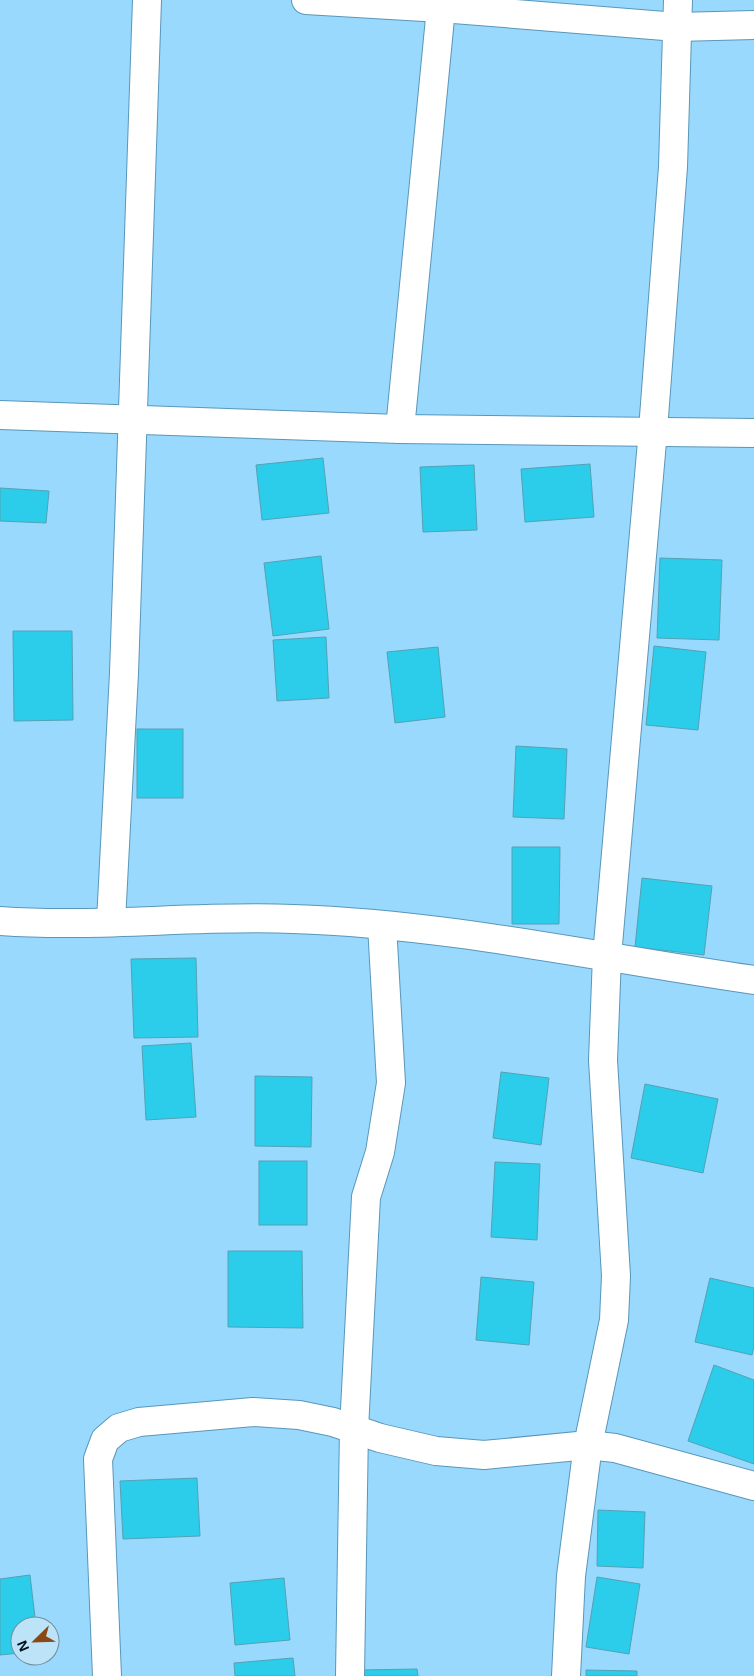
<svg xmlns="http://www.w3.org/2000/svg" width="754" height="1676" font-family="Helvetica,sans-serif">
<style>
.building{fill:#2bcdea;stroke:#53a2b4}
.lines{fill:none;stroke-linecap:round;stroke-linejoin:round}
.minor-casing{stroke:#5997b9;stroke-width:30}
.minor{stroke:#fff;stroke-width:28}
</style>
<rect width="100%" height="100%" fill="#99d9fd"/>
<g class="building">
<polygon points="323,458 329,513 262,520 256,465"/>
<polygon points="590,464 594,517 525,522 521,469"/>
<polygon points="474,465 477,530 423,532 420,467"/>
<polygon points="0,488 49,491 46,523 0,521"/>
<polygon points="321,556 329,629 273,636 264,563"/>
<polygon points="660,558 722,560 719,640 657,638"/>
<polygon points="13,631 72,631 73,720 14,721"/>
<polygon points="326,637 329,698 277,701 273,640"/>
<polygon points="654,646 706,652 698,730 646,725"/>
<polygon points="438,647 445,717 395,723 387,652"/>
<rect x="137" y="729" width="46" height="69"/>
<polygon points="516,746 567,749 564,819 513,817"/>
<polygon points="512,847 560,847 559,924 512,924"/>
<polygon points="642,878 712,886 704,955 635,947"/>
<polygon points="196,958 198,1037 134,1038 131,959"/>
<polygon points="191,1043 196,1117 146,1120 142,1046"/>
<polygon points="501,1072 549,1078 541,1145 493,1138"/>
<polygon points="255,1076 312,1077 311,1147 255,1146"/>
<polygon points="645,1084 718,1099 703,1173 631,1158"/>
<rect x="259" y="1161" width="48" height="64"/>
<polygon points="495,1162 540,1164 537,1240 491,1237"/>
<polygon points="228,1251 302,1251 303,1328 228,1327"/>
<polygon points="481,1277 534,1282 529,1345 476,1340"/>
<polygon points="710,1278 754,1288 754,1346 752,1355 695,1342"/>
<polygon points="714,1365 754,1380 754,1464 688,1441"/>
<polygon points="197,1478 200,1536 123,1539 120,1481"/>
<polygon points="598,1510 645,1512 643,1568 597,1566"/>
<polygon points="30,1575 36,1626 20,1626 20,1653 0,1655 0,1579"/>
<polygon points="597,1577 640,1584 629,1654 586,1647"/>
<polygon points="284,1578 290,1640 235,1645 230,1583"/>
<polygon points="293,1658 295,1676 235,1676 234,1663"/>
<polygon points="417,1669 418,1676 360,1676 360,1670"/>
<polygon points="586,1670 637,1671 637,1676 586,1676"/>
</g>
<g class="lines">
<defs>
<g id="minor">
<polyline points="306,0 441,8 677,27 754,25"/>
<polyline points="0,415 400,429 754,433"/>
<polyline points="400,429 441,8"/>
<path d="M 0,921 C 97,928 196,915 293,919 C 448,924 601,958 754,980"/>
<polyline points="111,921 124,673 147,0"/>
<polyline points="107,1676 98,1459 105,1440 119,1428 139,1422 253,1412 299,1415 333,1422 380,1438 436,1451 484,1455 588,1445 615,1448 754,1486"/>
<polyline points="350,1676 354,1429 366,1197 380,1152 391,1083 382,925"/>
<polyline points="566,1676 571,1576 588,1445 614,1320 616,1276 603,1060 607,956 653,430 673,167 678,0"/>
</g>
</defs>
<use href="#minor" class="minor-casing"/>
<use href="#minor" class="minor"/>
</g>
<g transform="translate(35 1641) rotate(247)"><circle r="24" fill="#bde3f8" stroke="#718ea0"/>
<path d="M0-4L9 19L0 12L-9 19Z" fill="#8a4814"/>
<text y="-8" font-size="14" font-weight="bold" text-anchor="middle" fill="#000f1b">N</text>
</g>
</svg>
